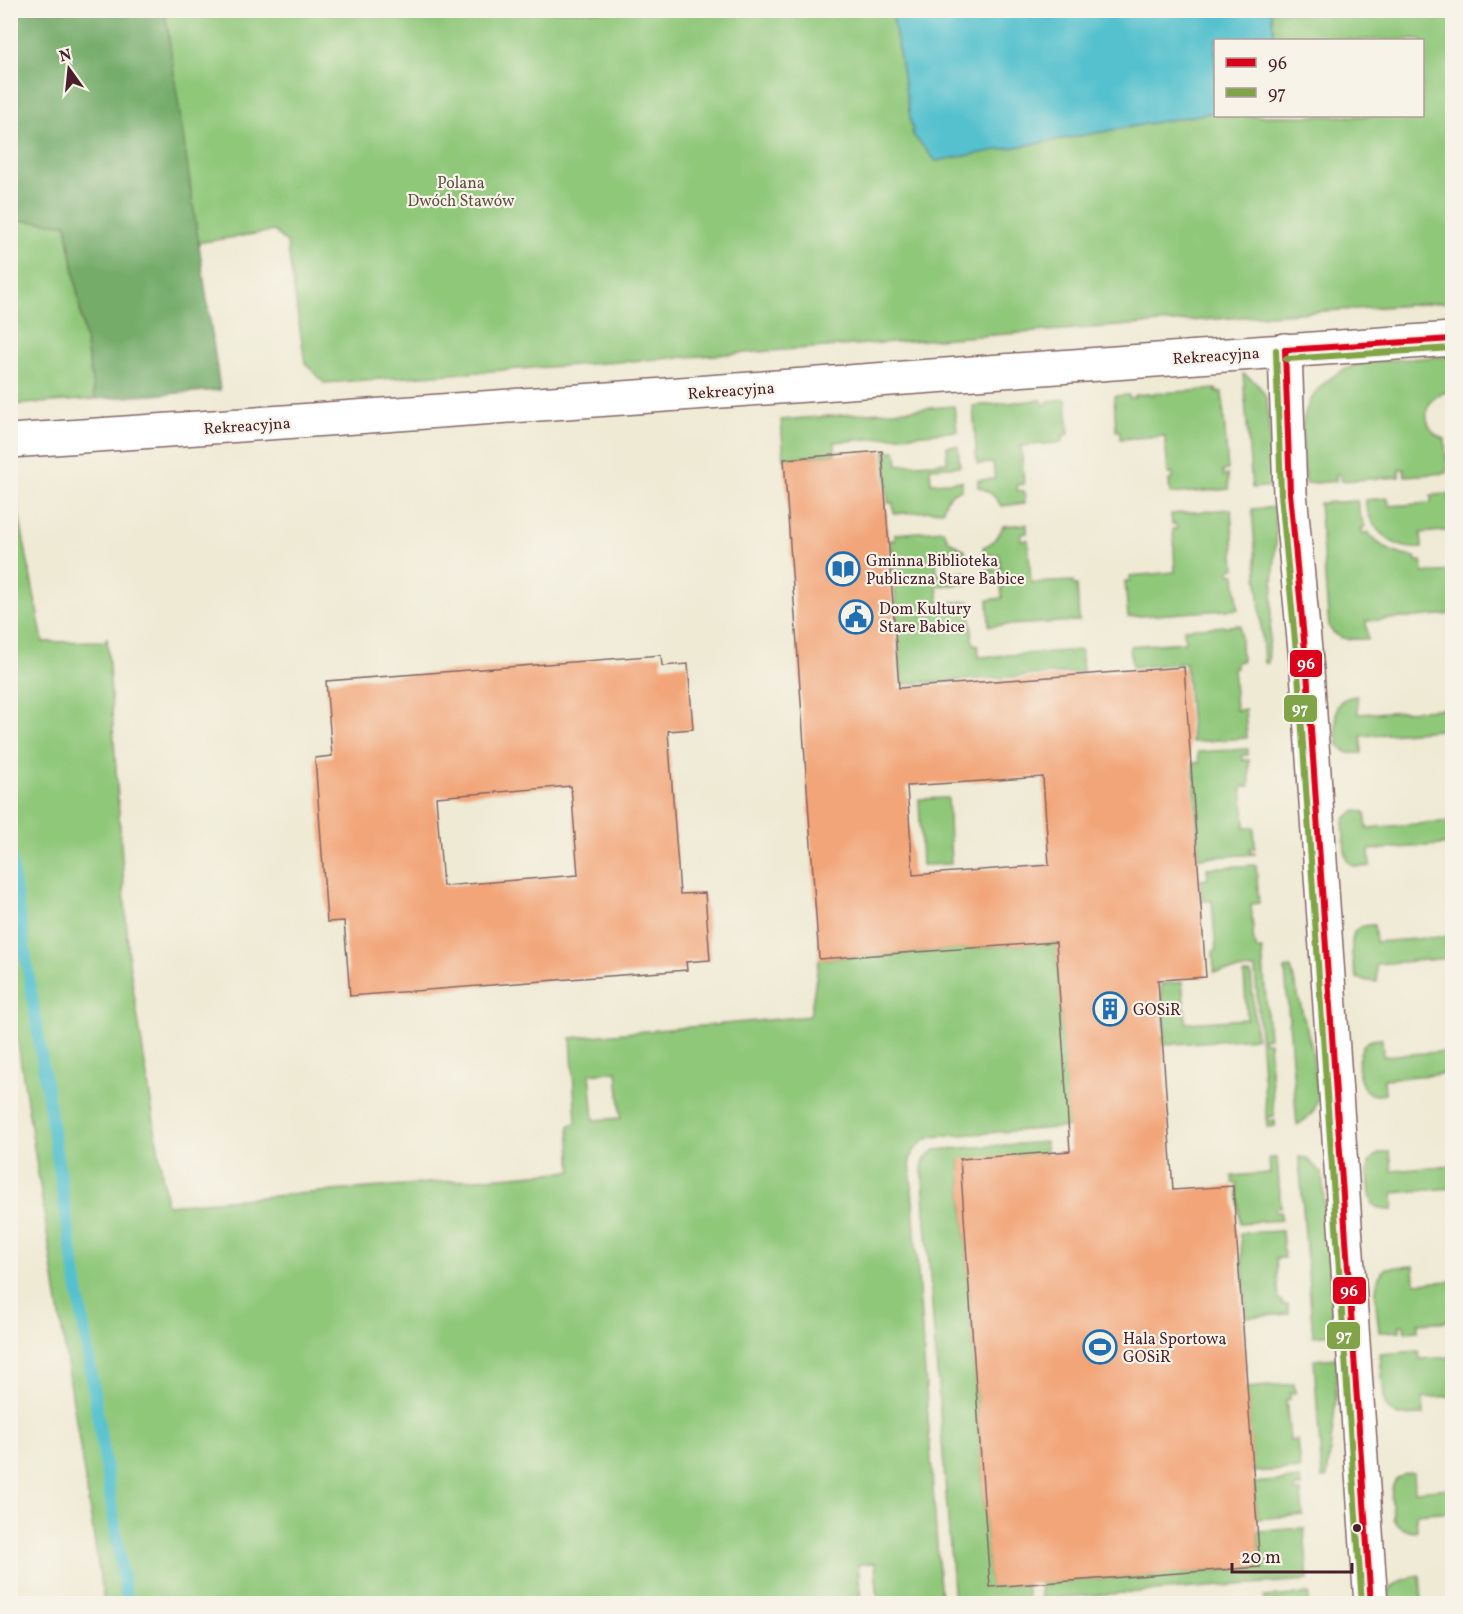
<svg xmlns="http://www.w3.org/2000/svg" width="1463" height="1614" font-family="Vollkorn,serif">
<style>
.green{fill:#90c87a;stroke:#6d7452;stroke-width:1.5;fill-rule:evenodd}
.forest{fill:#74ac6a;stroke:#5f664a;stroke-width:1.5}
.water{fill:#55c1ce;stroke:#50707c;stroke-width:1.5}
.lines{fill:none;stroke-linecap:round;stroke-linejoin:round}
.stream{stroke:#55c1ce;stroke-width:12}
.building{fill:#f2a578;fill-rule:evenodd}
.minor-casing{stroke:#846666;stroke-width:36}
.minor{stroke:#fff;stroke-width:33}
.bus-1-casing{stroke:#f7f3e8;stroke-width:10}
.bus-2-casing{stroke:#f7f3e8;stroke-width:10}
.bus-1{stroke:#db001b;stroke-width:6}
.bus-2{stroke:#80a447;stroke-width:6}
.bus-dot{fill:#4a1f2b;stroke:#f7f3e8;stroke-width:2}
.labels{text-anchor:middle;stroke-width:4.5;stroke-linejoin:round;paint-order:stroke}
.park-label{font-size:16px;fill:#5f5243;stroke:#f7f3e8}
.street-label{font-size:16px;fill:#4a1f2b;stroke:#f7f3e8}
.poi-label{font-size:16px;fill:#4a1f2b;stroke:#f7f3e8;text-anchor:start}
.line-badge{stroke:#f7f3e8;stroke-width:2}
.badge-label{font-size:16px;text-anchor:middle;font-weight:bold;fill:#fff}
</style>
<rect width="100%" height="100%" fill="#f7f3e8"/>
<filter id="ink" filterUnits="userSpaceOnUse"><feTurbulence type="fractalNoise" baseFrequency=".0167" numOctaves="2"/><feDisplacementMap in="SourceGraphic" scale="12" xChannelSelector="R" yChannelSelector="G"/><feConvolveMatrix kernelMatrix="1 2 1 2 8 2 1 2 1" color-interpolation-filters="sRGB"/></filter>
<filter id="wash" filterUnits="userSpaceOnUse"><feTurbulence type="fractalNoise" baseFrequency=".008" numOctaves="4" result="noise"/><feDisplacementMap in="SourceGraphic" scale="24" xChannelSelector="R" yChannelSelector="G"/><feGaussianBlur stdDeviation="1.35" result="paint"/><feColorMatrix in="noise" values="0 0 0 0 0 0 0 0 0 0 0 0 0 0 0 0 0 1.4 0 .05"/><feComposite in="paint" operator="in"/></filter>
<g filter="url(#wash)">
<rect width="100%" height="100%" fill="#efead4"/>
<g class="green">
<path d="M 165,11 L 1452,11 L 1452,302 L 324,383 L 305,363 L 287,243 L 274,231 L 197,243 ZM 1216,40 L 1422,40 L 1422,116 L 1216,116 Z"/>
<polygon points="10,220 66,223 95,399 11,405"/>
<path d="M 1452,356 L 1452,392 C 1420,392 1419,431 1445,439 L 1447,473 L 1405,476 L 1404,469 L 1399,469 L 1399,477 L 1341,481 L 1340,474 L 1336,475 L 1336,481 L 1305,484 C 1305,467 1301,439 1303,423 C 1308,389 1335,370 1366,362 Z"/>
<path d="M 1243,374 C 1256,382 1261,386 1267,400 L 1274,486 L 1252,488 Z"/>
<polygon points="1216,389 1216,392 1222,392 1228,470 1223,471 1223,476 1228,475 1229,489 1170,494 1169,480 1173,479 1173,474 1168,474 1165,436 1120,439 1120,431 1116,431 1114,396 1129,395 1129,398 1135,397 1135,395"/>
<path d="M 1066,399 L 1069,434 L 1063,435 L 1063,442 L 1021,446 L 1024,484 L 1017,485 L 1017,490 L 1024,491 L 1025,503 L 1001,506 C 996,496 989,490 978,487 L 978,480 L 995,479 L 993,463 L 977,464 L 973,406 L 1042,400 L 1043,404 L 1048,404 L 1048,401 Z"/>
<polygon points="954,406 957,431 835,442 835,454 784,459 781,420"/>
<path d="M 947,446 L 958,446 L 960,466 L 930,468 L 931,483 L 962,481 L 962,489 C 951,492 945,498 943,510 L 894,514 L 893,503 L 888,503 L 885,451 L 896,451 L 898,465 L 947,462 Z"/>
<path d="M 10,463 L 12,463 L 16,499 L 43,642 L 106,641 L 107,637 L 129,962 L 167,1205 L 572,1171 L 569,1126 L 576,1122 L 571,1038 L 810,1016 L 819,959 L 1056,942 L 1069,1127 L 931,1137 C 920,1143 914,1148 910,1160 L 941,1603 L 878,1603 L 875,1563 L 858,1564 L 861,1603 L 104,1603 L 11,998 ZM 617,1071 L 621,1118 L 594,1120 L 590,1074 Z"/>
<path d="M 1449,494 L 1452,530 L 1421,533 L 1422,548 C 1392,551 1369,529 1365,500 L 1388,498 L 1389,506 L 1431,503 L 1431,495 Z"/>
<path d="M 1357,501 L 1360,515 L 1365,526 L 1361,530 L 1364,534 L 1368,532 C 1380,548 1395,555 1415,557 L 1416,561 L 1422,561 L 1423,573 L 1452,571 L 1452,614 L 1366,621 L 1368,639 C 1351,639 1339,642 1329,627 L 1319,503 Z"/>
<polygon points="1275,507 1276,540 1268,663 1264,663 1252,509"/>
<polygon points="1231,509 1235,568 1230,569 1230,573 1235,574 1238,609 1128,617 1125,581 1130,581 1130,576 1175,572 1173,529 1177,528 1176,524 1172,524 1171,514"/>
<path d="M 1027,524 L 1027,533 L 1021,534 L 1021,540 L 1028,540 L 1031,583 L 1073,581 L 1073,585 L 1077,585 L 1079,621 L 989,626 L 988,600 L 1002,598 L 1001,583 L 985,584 L 985,570 L 1001,569 L 999,554 L 984,555 L 983,547 C 994,543 999,536 1003,526 Z"/>
<polygon points="943,530 949,541 965,550 966,556 936,558 937,574 966,572 967,584 937,586 939,603 970,601 972,639 974,644 978,645 979,657 1081,650 1083,672 902,684 891,540 895,540 895,534"/>
<polygon points="1240,625 1242,661 1236,662 1236,668 1233,668 1236,710 1245,710 1247,738 1192,742 1186,663 1132,667 1130,646 1185,642 1184,629"/>
<path d="M 1357,696 L 1358,714 L 1452,708 L 1452,729 L 1361,736 L 1362,753 L 1348,753 L 1338,745 C 1336,739 1336,732 1336,726 C 1335,707 1336,698 1357,696 Z"/>
<polygon points="1248,749 1248,755 1242,755 1243,760 1249,760 1250,786 1242,787 1245,827 1254,827 1255,848 1250,848 1250,853 1255,853 1255,854 1199,858 1193,763 1199,763 1198,752"/>
<polygon points="948,798 951,864 922,865 919,799"/>
<path d="M 1357,811 L 1365,812 L 1367,828 L 1452,821 L 1452,844 L 1369,850 L 1370,866 C 1344,870 1346,859 1344,838 C 1344,831 1342,825 1345,819 C 1348,814 1352,813 1357,811 Z"/>
<polygon points="1256,865 1259,903 1251,904 1254,945 1256,945 1256,949 1262,949 1269,1037 1263,1038 1264,1042 1269,1042 1274,1116 1268,1117 1268,1121 1275,1121 1275,1126 1267,1127 1255,969 1214,972 1213,951 1216,951 1212,901 1202,901 1201,880 1208,879 1207,868"/>
<path d="M 1374,925 L 1376,942 L 1452,936 L 1452,958 L 1376,964 L 1377,982 L 1368,981 L 1357,978 C 1353,968 1348,938 1356,930 C 1361,925 1367,925 1374,925 Z"/>
<path d="M 1291,968 L 1312,1049 L 1318,1097 C 1316,1112 1309,1118 1297,1125 L 1285,969 Z"/>
<polygon points="1244,974 1251,974 1256,1038 1162,1045 1162,1037 1165,1036 1161,984 1182,982 1186,1023 1247,1019"/>
<path d="M 1382,1039 L 1383,1056 L 1452,1051 L 1452,1073 L 1384,1079 L 1385,1094 C 1380,1095 1375,1096 1371,1094 C 1356,1089 1354,1051 1367,1042 C 1371,1040 1377,1039 1382,1039 Z"/>
<polygon points="1046,1142 1046,1153 960,1160 990,1586 1026,1584 1028,1600 980,1603 954,1603 922,1168 924,1160 935,1150"/>
<path d="M 1390,1152 L 1392,1171 L 1452,1166 L 1452,1188 L 1393,1193 L 1393,1210 C 1371,1210 1370,1203 1369,1183 C 1368,1176 1368,1170 1369,1163 C 1373,1154 1382,1153 1390,1152 Z"/>
<polygon points="1299,1157 1306,1158 1322,1173 1334,1334 1313,1336"/>
<polygon points="1269,1158 1277,1158 1281,1207 1275,1208 1275,1212 1281,1212 1281,1220 1240,1223 1237,1183 1233,1183 1232,1176 1270,1173"/>
<polygon points="1282,1231 1284,1258 1276,1258 1279,1300 1282,1300 1282,1305 1288,1305 1289,1314 1247,1317 1240,1233"/>
<path d="M 1414,1266 L 1415,1283 L 1452,1281 L 1452,1321 L 1418,1323 L 1418,1331 L 1405,1332 L 1404,1325 L 1400,1325 L 1400,1331 L 1379,1332 C 1378,1313 1369,1281 1386,1268 Z"/>
<polygon points="1419,1351 1420,1359 1452,1357 1452,1396 1423,1398 1424,1415 1398,1416 1390,1411 1385,1404 1380,1354"/>
<polygon points="1337,1358 1336,1399 1327,1478 1322,1478 1314,1360"/>
<polygon points="1294,1384 1295,1393 1290,1393 1290,1399 1286,1400 1290,1441 1297,1440 1300,1469 1253,1472 1247,1388"/>
<path d="M 1409,1473 L 1414,1473 L 1415,1491 L 1452,1488 L 1452,1511 L 1416,1514 L 1417,1531 C 1406,1530 1397,1529 1393,1518 C 1392,1499 1385,1479 1409,1473 Z"/>
<polygon points="1300,1479 1301,1487 1295,1487 1295,1492 1301,1492 1303,1515 1257,1519 1254,1483"/>
<polygon points="1304,1528 1308,1580 1041,1599 1040,1583 1260,1567 1258,1531"/>
<path d="M 1420,1576 L 1422,1603 L 1386,1603 C 1386,1584 1404,1578 1420,1576 Z"/>
<polygon points="1309,1594 1309,1603 1264,1603 1264,1597"/>
</g>
<polygon class="forest" points="10,11 165,11 220,390 95,399 66,224 11,220"/>
<polygon class="water" points="892,11 1271,11 1275,40 1216,40 1215,112 936,161 913,135"/>
<g class="lines">
<polyline class="stream" points="10,855 127,1604"/>
</g>
<g id="blocks">
<g class="building">
<path d="M 882,451 L 899,688 L 1184,667 L 1206,977 L 1158,980 L 1173,1190 L 1233,1186 L 1260,1567 L 990,1587 L 960,1159 L 1070,1151 L 1056,942 L 819,959 L 784,459 ZM 1043,777 L 1049,865 L 913,875 L 907,786 Z"/>
<path d="M 661,655 L 662,666 L 688,664 L 693,729 L 668,731 L 680,894 L 705,893 L 710,960 L 686,962 L 687,970 L 350,996 L 344,921 L 327,922 L 315,758 L 332,756 L 326,681 ZM 571,786 L 578,875 L 443,886 L 436,797 Z"/>
</g>
</g>
</g>
<g filter="url(#ink)">
<use href="#blocks" fill-opacity="0" stroke="#846666" stroke-width="1.5"/>
<g class="lines">
<defs>
<g id="minor">
<polyline points="1285,350 1290,493 1307,671 1371,1604"/>
<path d="M 10,441 C 491,409 972,370 1452,339"/>
</g>
</defs>
<use href="#minor" class="minor-casing"/>
<use href="#minor" class="minor"/>
<defs>
<g id="bus-1">
<polyline points="1285,350 1290,493 1307,671 1371,1604"/>
<polyline points="1285,350 1452,339"/>
</g>
<g id="bus-2">
<polyline points="1276,350 1281,494 1298,672 1362,1604"/>
<polyline points="1286,359 1452,348"/>
</g>
</defs>
<use href="#bus-1" class="bus-1-casing"/>
<use href="#bus-2" class="bus-2-casing"/>
<use href="#bus-1" class="bus-1"/>
<use href="#bus-2" class="bus-2"/>
</g>
</g>
<defs>
<symbol id="library-ring" viewBox="-11 -11 22 22"><circle r="9.5" fill="#f7f3e8" stroke="#1f6fb2" stroke-width="1.5"/><path d="M-6-4Q-3-5.5-.7-3.5V5Q-3 3-6 4ZM6-4Q3-5.5 .7-3.5V5Q3 3 6 4Z" fill="#1f6fb2"/></symbol>
<symbol id="civic-ring" viewBox="-11 -11 22 22"><circle r="9.5" fill="#f7f3e8" stroke="#1f6fb2" stroke-width="1.5"/><path d="M-.6-6.5H3V-4.5H.6V-3L4-1V1h2V6H-6V1h2V-1L-.6-3ZM-1.2 2.5V6h2.4V2.5Z" fill="#1f6fb2"/></symbol>
<symbol id="building-ring" viewBox="-11 -11 22 22"><circle r="9.5" fill="#f7f3e8" stroke="#1f6fb2" stroke-width="1.5"/><path d="M-4-6H4V6H1V3H-1V6H-4ZM-2.5-4.3h1.7v1.8h-1.7ZM.8-4.3h1.7v1.8H.8ZM-2.5-1h1.7V.8h-1.7ZM.8-1h1.7V.8H.8Z" fill="#1f6fb2"/></symbol>
<symbol id="stadium-ring" viewBox="-11 -11 22 22"><circle r="9.5" fill="#f7f3e8" stroke="#1f6fb2" stroke-width="1.5"/><path d="M0-5a6.5 5 0 1 0 0 10a6.5 5 0 1 0 0-10ZM-3.5-1.8h7v3.6h-7Z" fill="#1f6fb2"/></symbol>
</defs>
<g fill-rule="evenodd">
<use href="#library-ring" x="824" y="550" width="38" height="38"/>
<use href="#civic-ring" x="837" y="598" width="38" height="38"/>
<use href="#building-ring" x="1091" y="990" width="38" height="38"/>
<use href="#stadium-ring" x="1081" y="1328" width="38" height="38"/>
</g>
<circle class="bus-dot" cx="1357" cy="1528" r="5"/>
<g class="labels">
<g class="park-label">
<text x="461" y="188">Polana<tspan x="461" dy="18">Dwóch Stawów</tspan></text>
</g>
<g class="street-label">
<text transform="translate(1216 355) rotate(-4)" y="6">Rekreacyjna</text>
<text transform="translate(731 390) rotate(-4)" y="6">Rekreacyjna</text>
<text transform="translate(247 425) rotate(-4)" y="6">Rekreacyjna</text>
</g>
<g class="poi-label">
<text x="866" y="566">Gminna Biblioteka<tspan x="866" dy="18">Publiczna Stare Babice</tspan></text>
<text x="879" y="614">Dom Kultury<tspan x="879" dy="18">Stare Babice</tspan></text>
<text x="1133" y="1015">GOSiR</text>
<text x="1123" y="1344">Hala Sportowa<tspan x="1123" dy="18">GOSiR</tspan></text>
</g>
</g>
<g class="line-badge">
<rect x="1289" y="649" width="34" height="29" rx="6" fill="#db001b"/>
<rect x="1283" y="694" width="35" height="29" rx="6" fill="#80a447"/>
<rect x="1332" y="1276" width="35" height="29" rx="6" fill="#db001b"/>
<rect x="1326" y="1321" width="35" height="29" rx="6" fill="#80a447"/>
</g>
<g class="badge-label">
<text x="1306" y="669">96</text>
<text x="1300" y="714">97</text>
<text x="1349" y="1296">96</text>
<text x="1344" y="1341">97</text>
</g>
<rect width="1463" height="1614" fill="none" stroke="#f7f3e8" stroke-width="36"/>
<rect x="1214" y="39" width="210" height="78" fill="#f7f3e8" stroke="#b29e9c" stroke-width="1.5"/>
<rect x="1226" y="58" width="30" height="9" fill="#db001b" stroke="#b29e9c" stroke-width="1.5"/>
<text x="1268" y="69" font-size="18" fill="#4a1f2b">96</text>
<rect x="1226" y="88" width="30" height="9" fill="#80a447" stroke="#b29e9c" stroke-width="1.5"/>
<text x="1268" y="99" font-size="18" fill="#4a1f2b">97</text>
<g transform="translate(69 69) rotate(345)" stroke="#f7f3e8" stroke-width="4.5" paint-order="stroke">
<path d="M0-4.5L10 22L0 15L-10 22Z" fill="#4a1f2b"/>
<text y="-9" font-size="16" font-weight="bold" text-anchor="middle" fill="#4a1f2b">N</text>
</g>
<path d="M1232 1563v9h120v-9" fill="none" stroke="#4a1f2b" stroke-width="3"/>
<text x="1241" y="1563" font-size="18" fill="#4a1f2b" stroke="#f7f3e8" stroke-width="4.5" paint-order="stroke">20 m</text>
</svg>
